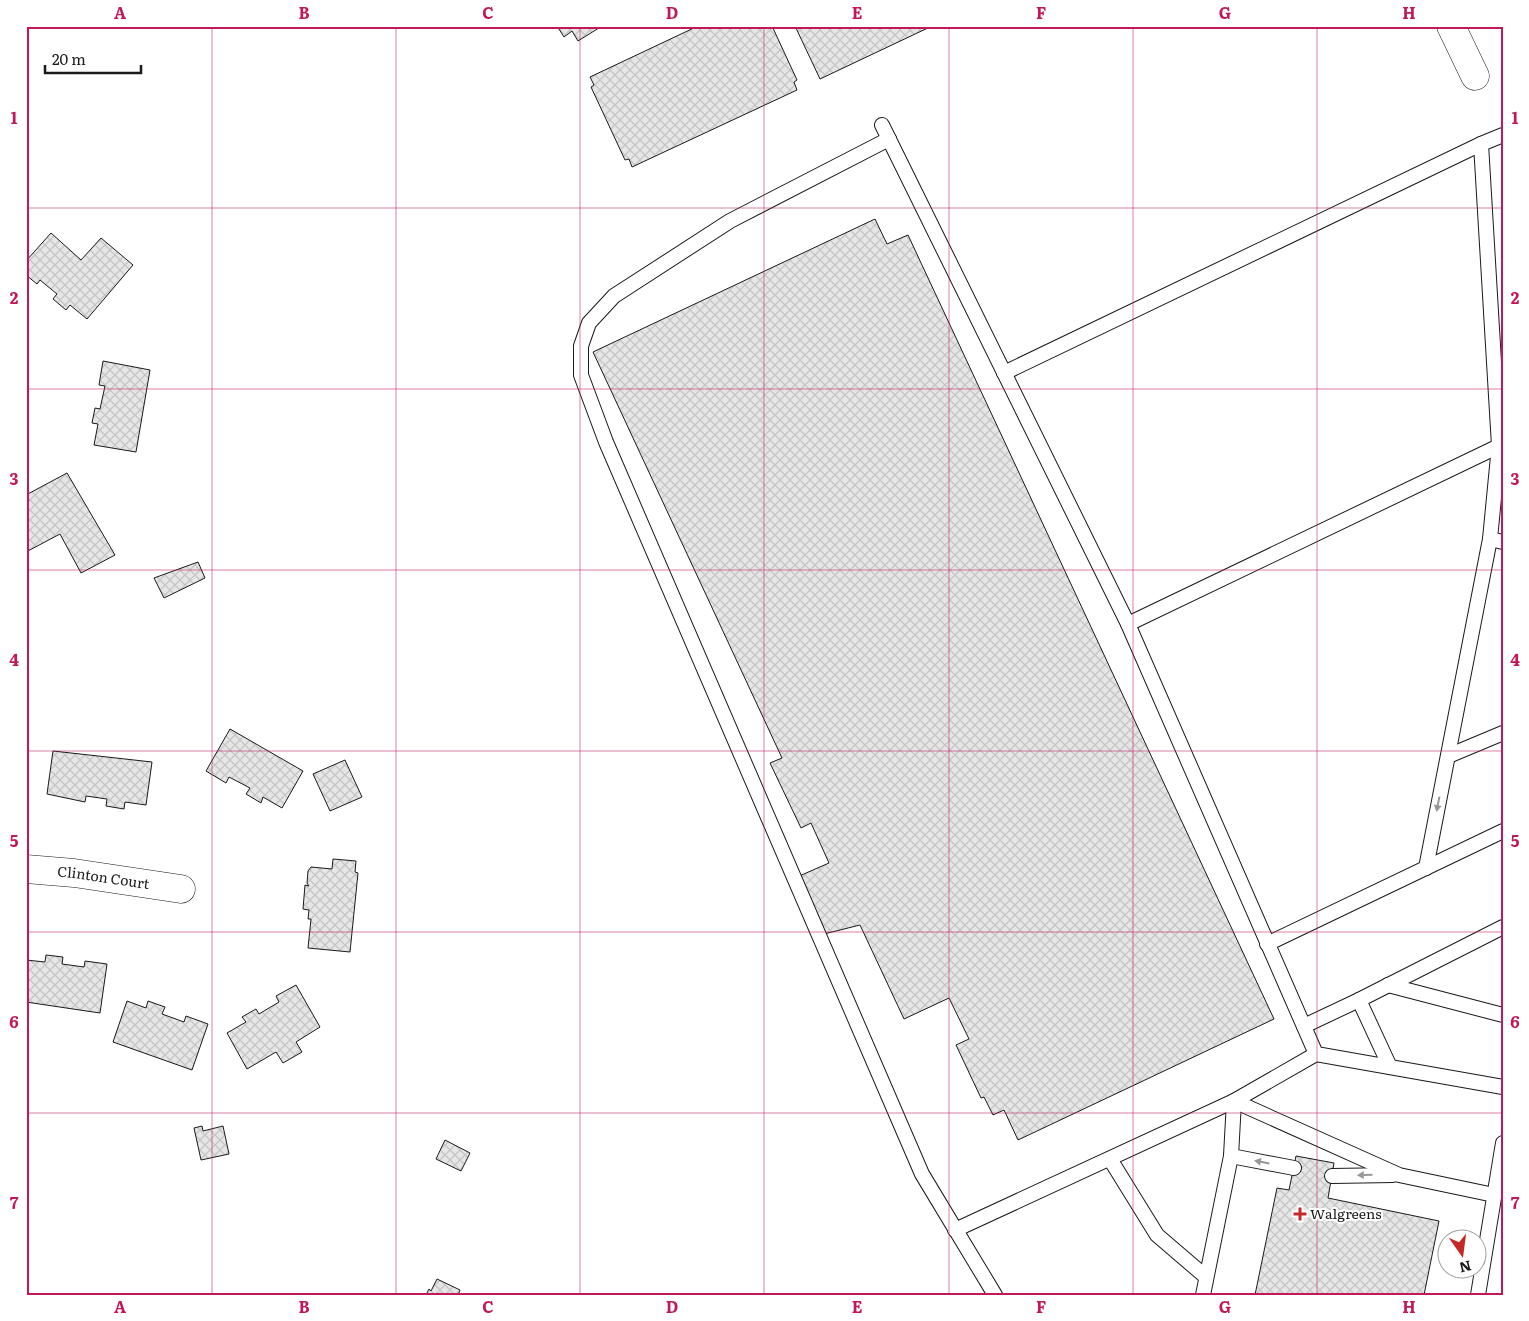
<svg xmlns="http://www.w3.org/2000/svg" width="1529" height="1321" font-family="Literata,serif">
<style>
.building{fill:url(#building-cross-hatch);stroke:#1a1a1a}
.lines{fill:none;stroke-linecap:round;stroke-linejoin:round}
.service-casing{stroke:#1a1a1a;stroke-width:16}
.minor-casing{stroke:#1a1a1a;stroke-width:29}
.service{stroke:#fff;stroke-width:14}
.minor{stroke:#fff;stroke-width:28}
.oneway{fill:#989898}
.grid{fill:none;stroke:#c2185b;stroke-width:1;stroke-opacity:0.55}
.poi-dot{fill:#c62828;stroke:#fff;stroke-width:2}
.labels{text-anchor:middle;stroke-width:4;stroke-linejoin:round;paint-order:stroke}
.street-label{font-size:14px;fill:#1a1a1a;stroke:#fff}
.poi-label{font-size:14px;fill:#1a1a1a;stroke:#fff;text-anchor:start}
.neatline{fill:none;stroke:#c2185b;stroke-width:2}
.grid-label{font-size:16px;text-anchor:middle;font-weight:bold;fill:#c2185b}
</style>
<defs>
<pattern id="building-cross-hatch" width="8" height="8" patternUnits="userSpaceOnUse" patternTransform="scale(1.25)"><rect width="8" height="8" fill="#e6e6e6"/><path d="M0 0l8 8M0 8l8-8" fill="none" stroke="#c5c5c5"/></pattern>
</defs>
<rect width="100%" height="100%" fill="#fff"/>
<g class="building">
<polygon points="557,26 602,26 578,41 572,31 564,37"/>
<polygon points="698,26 772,26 797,80 794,82 797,90 632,167 629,159 625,160 591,87 594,85 590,77"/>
<polygon points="795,26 932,26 820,79"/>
<polygon points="875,219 887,244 908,235 1274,1019 1018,1140 1004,1110 993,1115 984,1097 981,1098 956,1045 969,1039 949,998 904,1019 860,925 824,934 797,877 829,863 811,823 801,828 770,763 782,758 593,352"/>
<polygon points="51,233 81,260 101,238 133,265 87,319 70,305 66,310 53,299 57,294 40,280 37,284 26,275 26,261"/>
<polygon points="103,361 150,370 136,452 94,445 98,424 92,423 95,408 100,409 105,386 99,385"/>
<polygon points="67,473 115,555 81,573 60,534 26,552 26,503 29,501 26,495"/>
<polygon points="198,562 205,578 164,598 154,578"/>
<polygon points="230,729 303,771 282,808 263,797 261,803 246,794 250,788 229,777 226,783 206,771"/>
<polygon points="53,751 152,762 146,805 125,802 124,809 106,806 107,799 86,796 85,802 47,794"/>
<polygon points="345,760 362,797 330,811 313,774"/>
<polygon points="333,859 356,861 355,872 358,873 350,952 308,948 311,919 308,919 309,910 303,909 305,885 309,886 307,883 308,871 311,867 332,869"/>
<polygon points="46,955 63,957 62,964 84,967 85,961 107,964 100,1013 26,1002 26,960 45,962"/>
<polygon points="296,985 320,1027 296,1042 302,1052 283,1063 276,1052 247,1069 227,1033 246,1022 242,1017 256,1009 259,1014 279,1002 276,996"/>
<polygon points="127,1001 146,1008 148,1001 165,1007 162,1014 184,1022 186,1016 208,1024 192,1070 113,1042"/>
<polygon points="202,1126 203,1131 223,1126 229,1154 201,1160 194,1128"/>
<polygon points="445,1140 470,1153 461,1171 436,1159"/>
<polygon points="1296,1156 1334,1163 1328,1198 1439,1221 1424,1295 1255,1295 1277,1188 1289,1190"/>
<polygon points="437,1279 460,1290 458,1295 426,1295 429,1289 431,1291"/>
</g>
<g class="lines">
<defs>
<g id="service">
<polyline points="882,125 1128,624 1316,1054 1503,1087"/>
<polyline points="1503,135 1481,144 1499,446 1490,539 1503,542"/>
<polyline points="889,139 730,221 614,296 589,323 581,346 581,375 606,442 922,1174 995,1295"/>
<polyline points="1004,373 1481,144"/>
<polyline points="1128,624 1499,446"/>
<polyline points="1448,756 1503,733"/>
<polyline points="1426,868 1490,539"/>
<polyline points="1267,944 1503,831"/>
<polyline points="1388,985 1503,1015"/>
<polyline points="1304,1026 1359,1000"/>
<polyline points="1390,1067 1359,1000 1503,927"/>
<polyline points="1231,1156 1294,1168"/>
<polyline points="1110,1159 1157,1235 1206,1277"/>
<polyline points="1332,1176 1393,1175"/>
<polyline points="955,1230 1234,1101 1399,1175 1494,1195"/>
<polyline points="1203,1295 1231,1156 1234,1101 1316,1054"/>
<polyline points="1478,1295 1503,1143"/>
</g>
<g id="minor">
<polyline points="1451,26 1475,76"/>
<path id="s1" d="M 26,869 L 74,873 L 181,889"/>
</g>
</defs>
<use href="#service" class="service-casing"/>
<use href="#minor" class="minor-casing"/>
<use href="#service" class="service"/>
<use href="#minor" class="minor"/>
</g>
<defs><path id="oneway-solid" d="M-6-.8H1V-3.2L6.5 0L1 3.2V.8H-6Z" transform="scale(1.25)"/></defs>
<g class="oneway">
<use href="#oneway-solid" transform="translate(1438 804) rotate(101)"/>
<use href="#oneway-solid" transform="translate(1262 1162) rotate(-169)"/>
<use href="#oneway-solid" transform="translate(1365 1175) rotate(179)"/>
</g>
<path class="grid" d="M 212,26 L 212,1295M 396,26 L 396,1295M 580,26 L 580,1295M 764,26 L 764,1295M 949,26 L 949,1295M 1133,26 L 1133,1295M 1317,26 L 1317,1295M 26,208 L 1503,208M 26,389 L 1503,389M 26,570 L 1503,570M 26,751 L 1503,751M 26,932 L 1503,932M 26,1113 L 1503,1113"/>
<path class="poi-dot" d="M1297.5 1206.5h5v5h5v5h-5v5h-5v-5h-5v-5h5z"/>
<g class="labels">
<g class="street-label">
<text dy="5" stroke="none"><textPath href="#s1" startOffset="78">Clinton Court</textPath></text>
</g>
<g class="poi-label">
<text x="1310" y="1219">Walgreens</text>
</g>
</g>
<rect width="1529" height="1321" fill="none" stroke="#ffffff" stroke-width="55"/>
<g transform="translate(1462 1254) rotate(166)"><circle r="24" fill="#ffffff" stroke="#a3a3a3"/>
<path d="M0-4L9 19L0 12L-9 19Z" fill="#c62828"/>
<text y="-8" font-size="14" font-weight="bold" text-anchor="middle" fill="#1a1a1a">N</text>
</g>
<path d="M45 65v8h96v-8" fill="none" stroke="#1a1a1a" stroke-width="2.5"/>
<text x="52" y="65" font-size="15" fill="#1a1a1a" stroke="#ffffff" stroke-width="4" paint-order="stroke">20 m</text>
<rect x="28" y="28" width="1474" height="1266" class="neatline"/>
<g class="grid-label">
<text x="120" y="19">A</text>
<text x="304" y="19">B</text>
<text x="488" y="19">C</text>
<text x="672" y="19">D</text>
<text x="857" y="19">E</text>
<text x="1041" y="19">F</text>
<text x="1225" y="19">G</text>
<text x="1409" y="19">H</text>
<text x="14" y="124">1</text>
<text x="1515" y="124">1</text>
<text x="14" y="304">2</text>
<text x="1515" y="304">2</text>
<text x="14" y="485">3</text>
<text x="1515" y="485">3</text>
<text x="14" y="666">4</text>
<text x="1515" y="666">4</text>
<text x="14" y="847">5</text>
<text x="1515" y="847">5</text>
<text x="14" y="1028">6</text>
<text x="1515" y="1028">6</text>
<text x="14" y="1209">7</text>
<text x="1515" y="1209">7</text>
<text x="120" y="1313">A</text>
<text x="304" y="1313">B</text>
<text x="488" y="1313">C</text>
<text x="672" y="1313">D</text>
<text x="857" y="1313">E</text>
<text x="1041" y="1313">F</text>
<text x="1225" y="1313">G</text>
<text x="1409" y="1313">H</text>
</g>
</svg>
